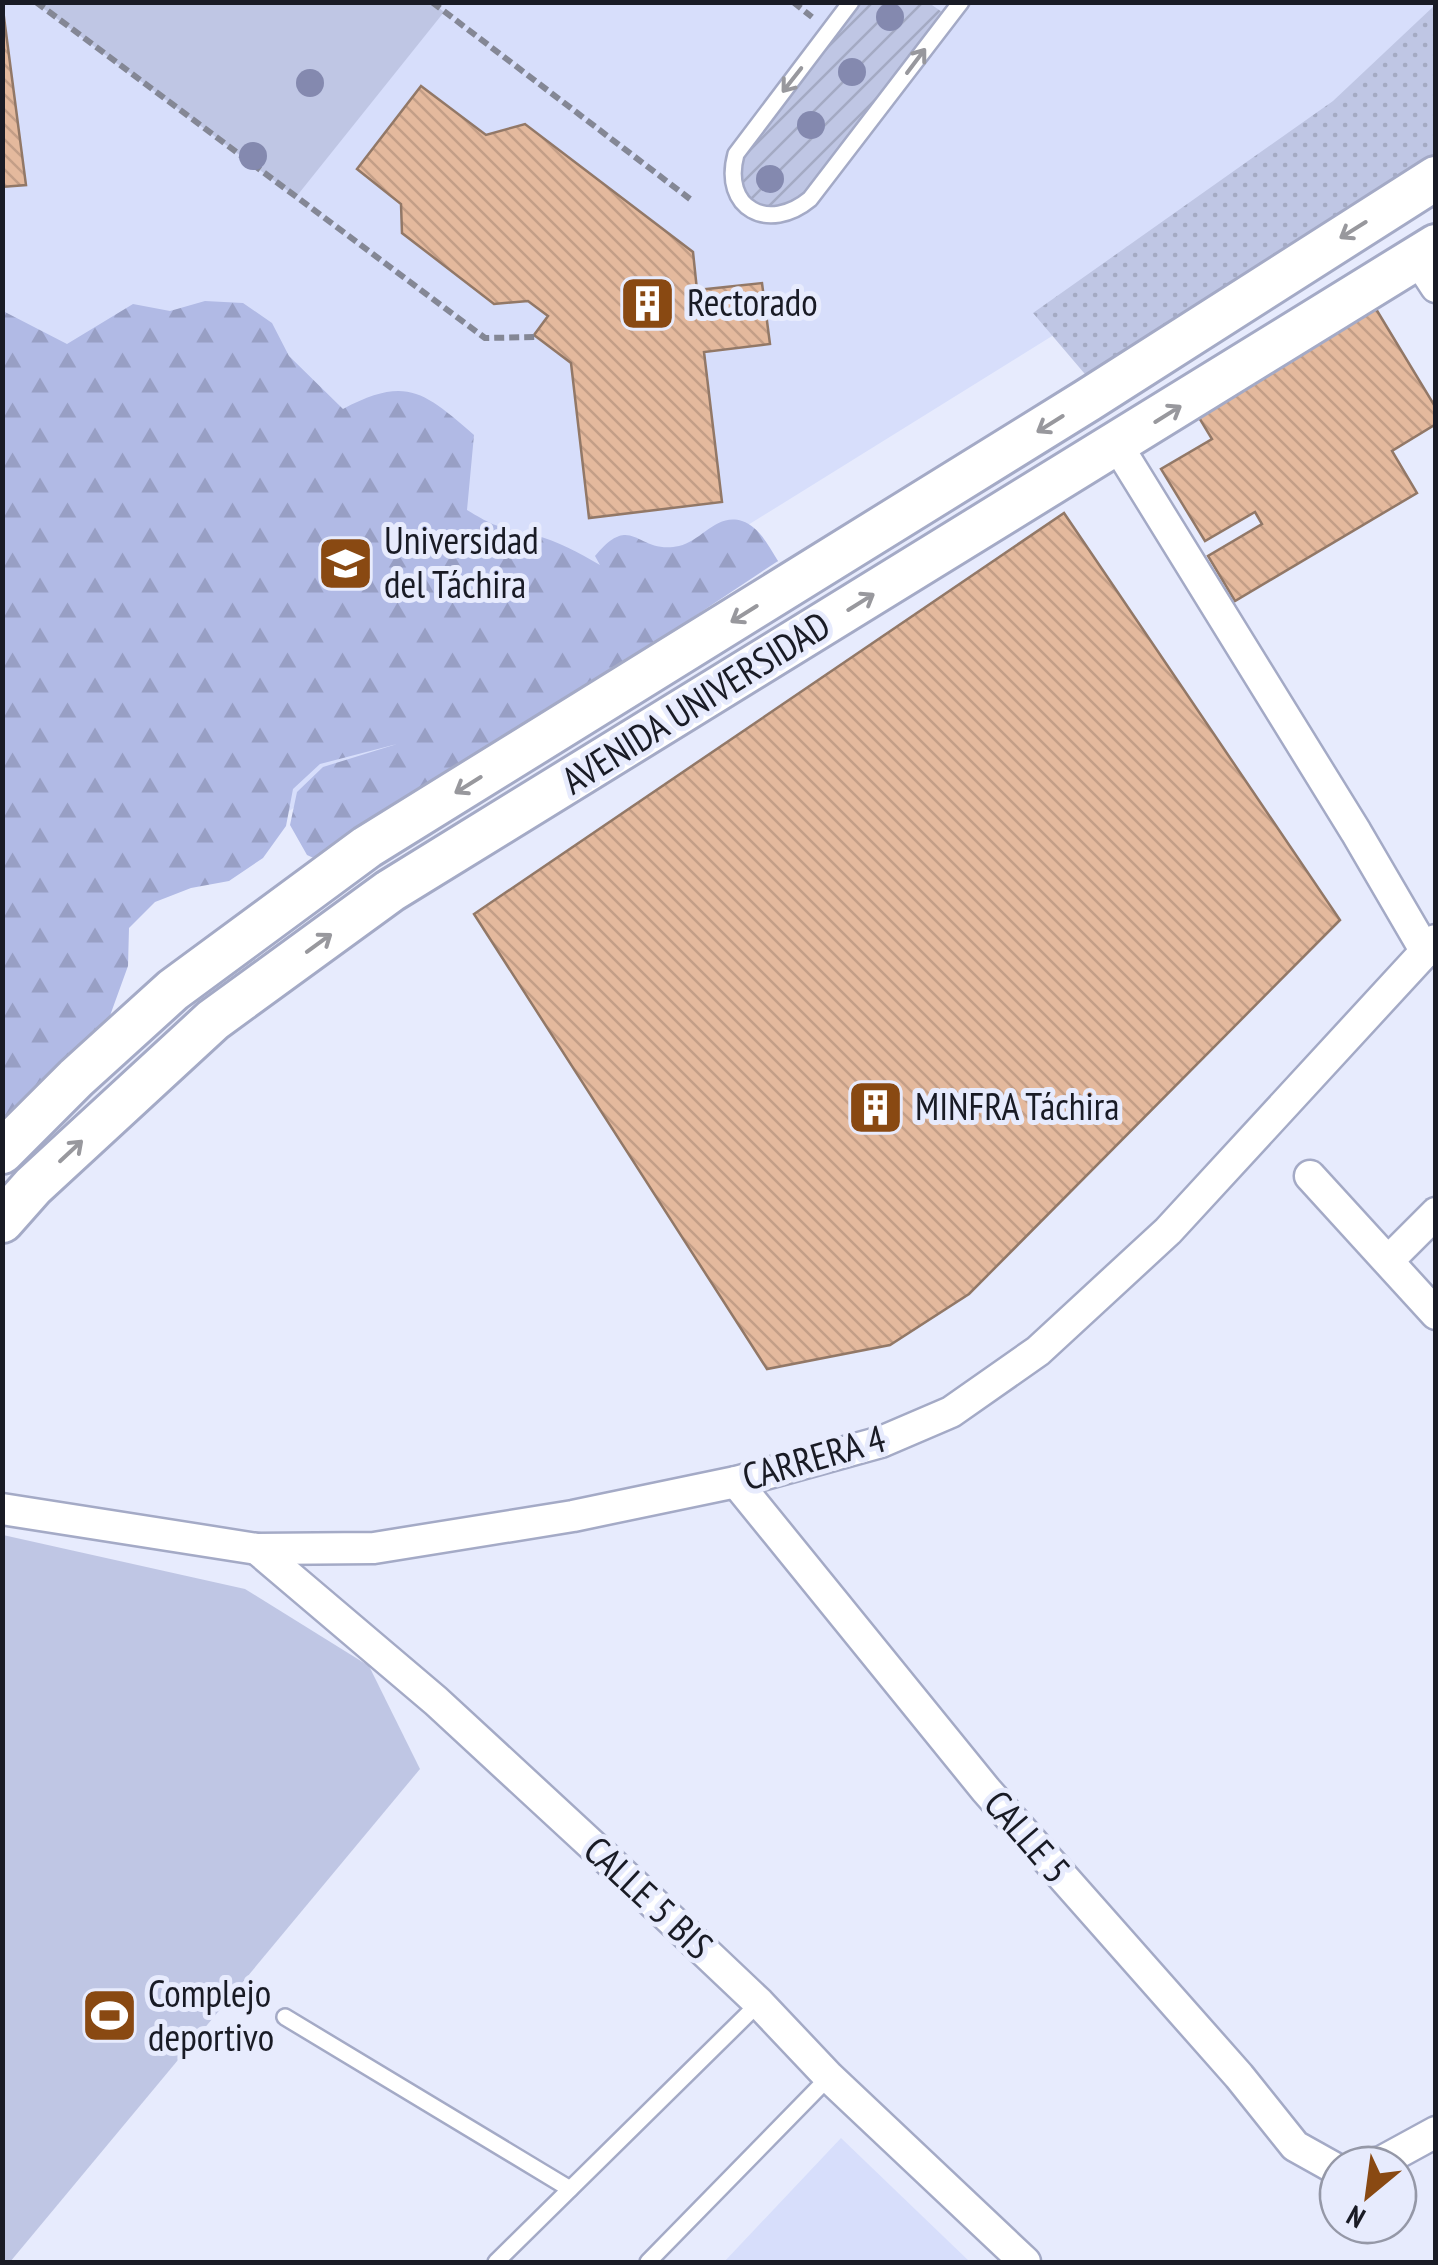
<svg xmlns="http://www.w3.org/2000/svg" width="1438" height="2265" font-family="'PT Sans Narrow',sans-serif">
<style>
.built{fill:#d7defb}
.grass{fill:url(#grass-dots)}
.forest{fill:url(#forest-firs)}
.park{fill:#bfc6e4}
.garden{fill:url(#garden-furrows)}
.building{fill:url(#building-back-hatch);stroke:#927867;stroke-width:2.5}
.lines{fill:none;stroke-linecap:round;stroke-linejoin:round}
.lane-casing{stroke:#a4aac6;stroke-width:20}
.street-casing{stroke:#a4aac6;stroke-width:35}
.secondary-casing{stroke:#a4aac6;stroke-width:48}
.path{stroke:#848795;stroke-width:6;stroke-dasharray:10 5;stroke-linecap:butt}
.lane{stroke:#fff;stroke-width:15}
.street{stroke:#fff;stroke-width:30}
.secondary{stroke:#fff;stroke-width:42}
.tree{fill:#8489af}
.oneway{stroke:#98989d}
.labels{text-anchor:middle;stroke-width:10;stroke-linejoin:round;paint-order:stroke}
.poi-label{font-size:38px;fill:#191b25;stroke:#e7ebfd;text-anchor:start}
.street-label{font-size:38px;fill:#191b25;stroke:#e7ebfd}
</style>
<defs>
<pattern id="grass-dots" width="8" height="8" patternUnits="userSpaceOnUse" patternTransform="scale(2.5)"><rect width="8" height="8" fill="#bfc6e4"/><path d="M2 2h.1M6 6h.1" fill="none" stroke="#a4aac3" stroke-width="1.8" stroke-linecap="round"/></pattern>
<pattern id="forest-firs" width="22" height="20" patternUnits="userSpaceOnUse" patternTransform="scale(2.5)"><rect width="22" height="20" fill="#b1bae5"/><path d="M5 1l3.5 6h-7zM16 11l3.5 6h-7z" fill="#989fc4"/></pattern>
<pattern id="garden-furrows" width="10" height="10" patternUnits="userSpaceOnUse" patternTransform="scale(2.5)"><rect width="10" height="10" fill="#bfc6e4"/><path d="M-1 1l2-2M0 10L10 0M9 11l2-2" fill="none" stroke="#a4aac3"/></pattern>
<pattern id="building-back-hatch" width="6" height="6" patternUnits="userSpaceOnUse" patternTransform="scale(2.5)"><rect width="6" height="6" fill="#e4b99d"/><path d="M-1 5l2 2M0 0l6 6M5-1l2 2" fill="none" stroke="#c39e87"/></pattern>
</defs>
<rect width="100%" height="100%" fill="#e7ebfd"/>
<g class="built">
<polygon points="3,3 1435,3 1435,115 1073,323 301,803 115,928 3,1044"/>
<polygon points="841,2138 970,2262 724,2262"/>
</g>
<polygon class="grass" points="1435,5 1435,154 1090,380 1033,313 1333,101"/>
<path class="forest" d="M 205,301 L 243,303 L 272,323 L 289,356 L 343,409 C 406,376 423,391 474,435 L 467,510 C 498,529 501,527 534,535 C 558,541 579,553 600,565 L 595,556 C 633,510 636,555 679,546 C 702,541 716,513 742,521 C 760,527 769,547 778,561 L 354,842 L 320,861 L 307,855 L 290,825 L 297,792 L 323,767 L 397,744 L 320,764 L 293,789 L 286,826 L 263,858 L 229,881 L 191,888 L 155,902 L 129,928 L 128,966 L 103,1035 L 3,1136 L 3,311 L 67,344 L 133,304 L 170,311 Z"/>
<g class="park">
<polygon points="432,2 444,12 296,197 36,3"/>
<polygon points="3,1535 245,1589 369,1666 420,1769 10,2262 2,2262"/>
</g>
<path class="garden" d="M 856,3 L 929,3 L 945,14 L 807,195 L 781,210 C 741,202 730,187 746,146 Z"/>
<g class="building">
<polygon points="2,2 26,185 2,187"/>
<polygon points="421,86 486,135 525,124 693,252 697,290 762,283 770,344 704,352 722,502 589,518 571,363 534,335 548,316 528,301 494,304 402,233 401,204 357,169"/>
<polygon points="1376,309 1436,408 1436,424 1392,451 1417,493 1235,601 1208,556 1262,524 1255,512 1205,541 1161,469 1212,439 1198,416"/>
<polygon points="1064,513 1340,920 969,1294 890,1345 767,1369 474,914"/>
</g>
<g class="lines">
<defs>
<g id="lane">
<path d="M 851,2 L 736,154 C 721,209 769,233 810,199 L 961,2"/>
<polyline points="285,2017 570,2189"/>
<polyline points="496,2262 759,2003"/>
<polyline points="648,2262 829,2077"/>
</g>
<g id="street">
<polyline points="1417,258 1436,287"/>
<polyline points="1117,445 1356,832 1426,952"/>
<polyline points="1310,1176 1436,1314"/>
<polyline points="1389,1260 1436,1213"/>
<polyline points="736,1482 986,1790 1239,2076 1295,2146 1338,2170"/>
<polyline points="2,1509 257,1549 374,1548 573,1516 736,1482 881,1442 951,1412 1038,1351 1168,1231 1436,940"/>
<polyline points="257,1549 436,1701 607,1859 759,2003 829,2077 1025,2262"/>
<polyline points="1366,2165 1381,2162 1436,2132"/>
</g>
<g id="secondary">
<polyline points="2,1152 76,1078 173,990 367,847 1088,400 1436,178"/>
<polyline points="2,1221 33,1186 213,1020 390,891 1436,246"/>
</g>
</defs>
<use href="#lane" class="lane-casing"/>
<use href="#street" class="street-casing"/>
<use href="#secondary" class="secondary-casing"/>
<g class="path">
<polyline points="36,2 485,338 538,337"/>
<polyline points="432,2 690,199"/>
<polyline points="793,2 812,17"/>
</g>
<use href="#lane" class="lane"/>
<use href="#street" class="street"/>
<use href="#secondary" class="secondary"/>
</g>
<g class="tree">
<circle cx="890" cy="17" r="14"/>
<circle cx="852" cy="72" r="14"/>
<circle cx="310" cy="83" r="14"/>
<circle cx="811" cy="125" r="14"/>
<circle cx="253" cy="156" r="14"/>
<circle cx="770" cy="179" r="14"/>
</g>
<defs><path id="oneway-shaft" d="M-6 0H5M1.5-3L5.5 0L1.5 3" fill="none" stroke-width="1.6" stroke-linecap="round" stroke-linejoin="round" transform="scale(2.5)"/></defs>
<g class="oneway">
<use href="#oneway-shaft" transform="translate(916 61) rotate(-53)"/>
<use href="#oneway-shaft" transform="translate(792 80) rotate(128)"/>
<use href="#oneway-shaft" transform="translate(1353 230) rotate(148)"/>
<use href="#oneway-shaft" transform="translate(1168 414) rotate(-32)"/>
<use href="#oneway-shaft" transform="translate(1050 424) rotate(148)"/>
<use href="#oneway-shaft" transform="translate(861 602) rotate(-32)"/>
<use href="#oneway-shaft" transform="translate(744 614) rotate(148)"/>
<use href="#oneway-shaft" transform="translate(468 785) rotate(148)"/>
<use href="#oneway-shaft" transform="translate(319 943) rotate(-36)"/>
<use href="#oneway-shaft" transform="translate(71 1151) rotate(-43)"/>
</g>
<defs>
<symbol id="building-square" viewBox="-11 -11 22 22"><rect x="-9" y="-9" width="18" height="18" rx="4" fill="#894912" stroke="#e7ebfd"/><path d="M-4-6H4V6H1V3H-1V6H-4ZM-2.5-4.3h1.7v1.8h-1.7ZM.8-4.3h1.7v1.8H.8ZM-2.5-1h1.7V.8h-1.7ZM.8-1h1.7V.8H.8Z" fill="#fff"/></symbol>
<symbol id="university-square" viewBox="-11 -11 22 22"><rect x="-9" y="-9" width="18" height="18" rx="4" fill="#894912" stroke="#e7ebfd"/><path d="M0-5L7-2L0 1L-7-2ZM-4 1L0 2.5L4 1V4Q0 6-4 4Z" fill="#fff"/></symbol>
<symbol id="stadium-square" viewBox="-11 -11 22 22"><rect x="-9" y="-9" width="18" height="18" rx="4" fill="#894912" stroke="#e7ebfd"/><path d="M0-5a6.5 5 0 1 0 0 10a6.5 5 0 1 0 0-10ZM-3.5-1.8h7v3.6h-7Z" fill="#fff"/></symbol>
</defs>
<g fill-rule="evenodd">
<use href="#building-square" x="616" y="272" width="63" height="63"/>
<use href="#university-square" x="314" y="532" width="63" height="63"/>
<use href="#building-square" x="844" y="1076" width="63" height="63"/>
<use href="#stadium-square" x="78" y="1984" width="63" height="63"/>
</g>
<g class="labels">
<g class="poi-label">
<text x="687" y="316">Rectorado</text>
<text x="384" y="554">Universidad<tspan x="384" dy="44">del Táchira</tspan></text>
<text x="915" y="1120">MINFRA Táchira</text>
<text x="148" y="2007">Complejo<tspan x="148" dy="44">deportivo</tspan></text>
</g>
<g class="street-label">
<text transform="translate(696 703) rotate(-32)" y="13">AVENIDA UNIVERSIDAD</text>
<text transform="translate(814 1458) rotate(-16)" y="13">CARRERA 4</text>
<text transform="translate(1027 1837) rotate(49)" y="13">CALLE 5</text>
<text transform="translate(648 1898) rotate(43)" y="13">CALLE 5 BIS</text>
</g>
</g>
<rect width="1438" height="2265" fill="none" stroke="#191b25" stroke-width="10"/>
<g transform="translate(1368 2195) rotate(209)"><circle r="48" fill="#e7ebfd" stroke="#9598a7" stroke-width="2.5"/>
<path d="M0-8L18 38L0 25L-18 38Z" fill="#894912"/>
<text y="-15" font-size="28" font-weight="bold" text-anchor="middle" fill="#191b25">N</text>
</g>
</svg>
